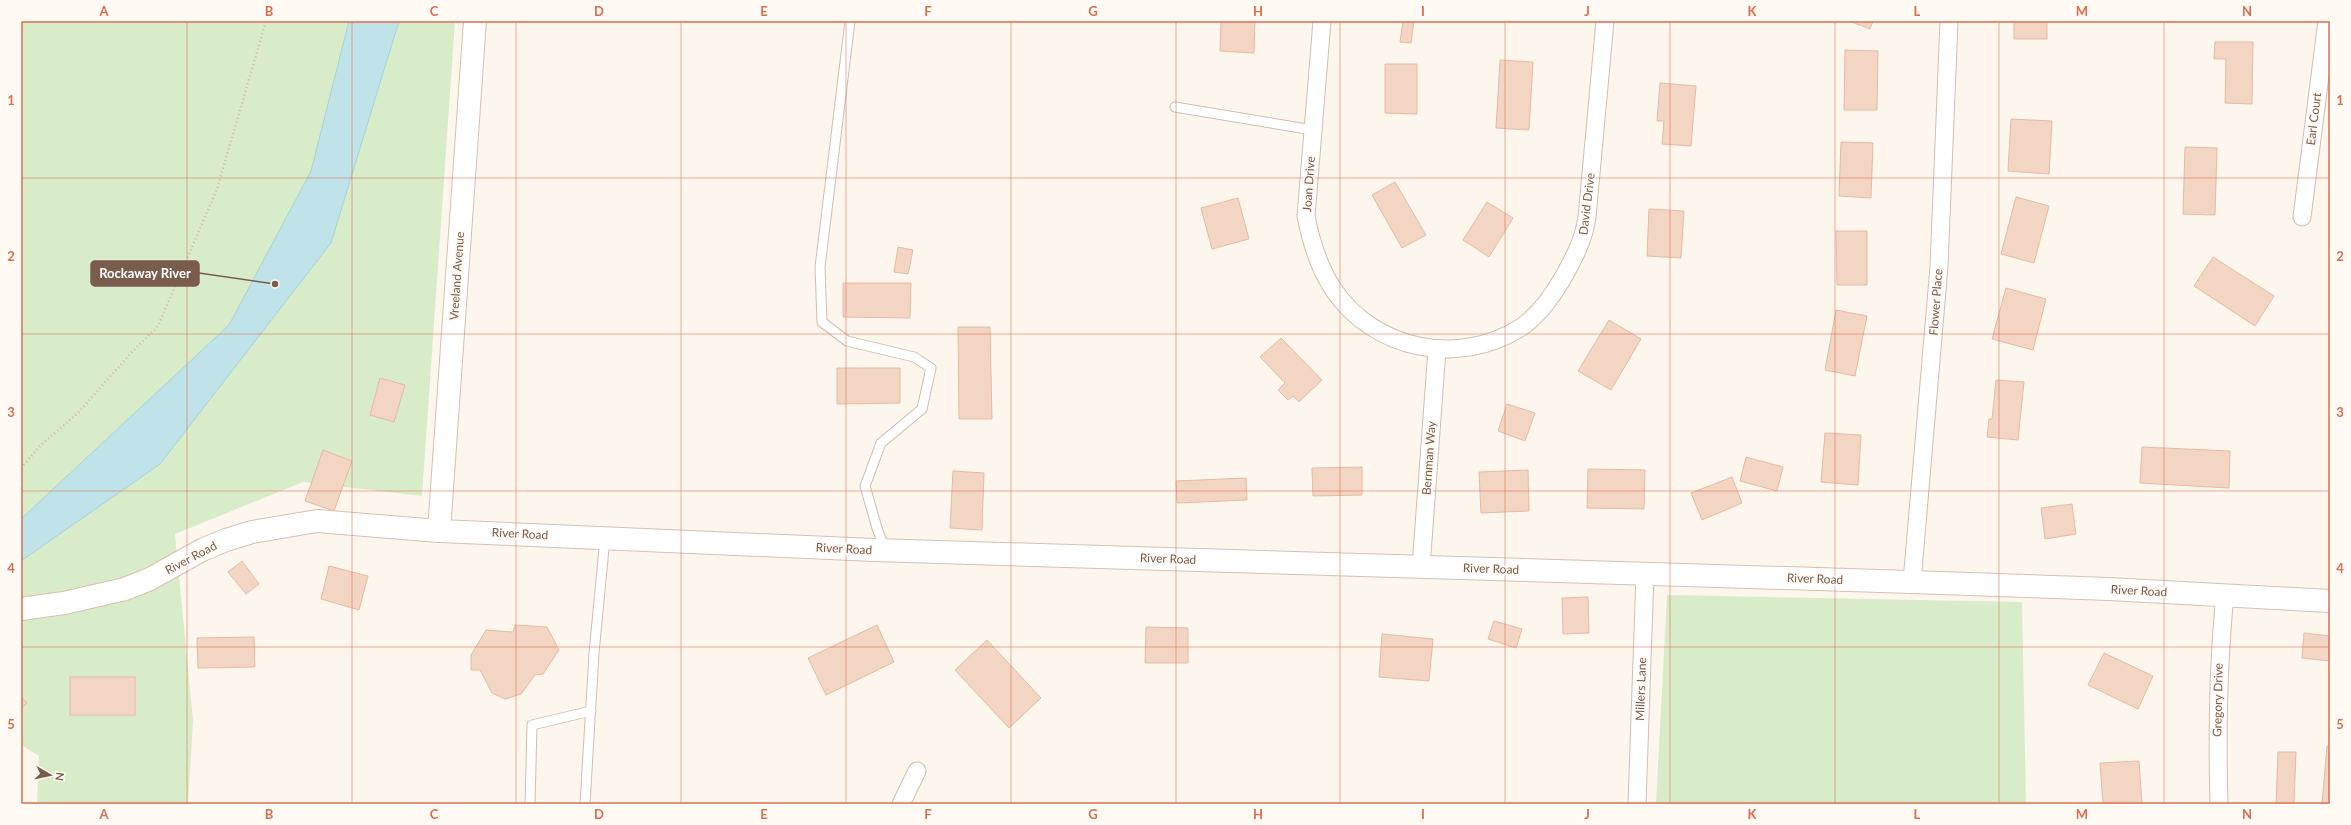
<svg xmlns="http://www.w3.org/2000/svg" width="2351" height="825" font-family="Lato,sans-serif">
<style>
.green{fill:#d8ecc9}
.water{fill:#bfe3e8;stroke:#a5d3da}
.building{fill:#f3d5c3;stroke:#e6bba3}
.lines{fill:none;stroke-linecap:round;stroke-linejoin:round}
.lane-casing{stroke:#d1beb0;stroke-width:11}
.street-casing{stroke:#d1beb0;stroke-width:19}
.secondary-casing{stroke:#d6c0b0;stroke-width:24}
.path{stroke:#d9b8a5;stroke-width:2.5;stroke-dasharray:1 3;stroke-linecap:butt}
.lane{stroke:#fff;stroke-width:9}
.street{stroke:#fff;stroke-width:17}
.secondary{stroke:#fff;stroke-width:22}
.grid{fill:none;stroke:#dc6d51;stroke-width:1;stroke-opacity:0.55}
.labels{text-anchor:middle;stroke-width:4;stroke-linejoin:round;paint-order:stroke}
.street-label{font-size:12px;fill:#7a5c4d;stroke:#fffaf3}
.leader{fill:none;stroke:#7a5c4d;stroke-width:1.5}
.callout-dot{fill:#7a5c4d;stroke:#fffaf3;stroke-width:1.5}
.callout{fill:#7a5c4d;stroke:#7a5c4d;stroke-width:1.5}
.callout-label{font-size:13px;text-anchor:middle;font-weight:bold;fill:#fff}
.neatline{fill:none;stroke:#dc6d51;stroke-width:1.5}
.grid-label{font-size:13px;text-anchor:middle;font-weight:bold;fill:#dc6d51}
</style>
<rect width="100%" height="100%" fill="#fdf6ec"/>
<g class="green">
<polygon points="21,21 349,21 311,171 229,325 21,519"/>
<polygon points="399,21 455,21 422,496 303,482 175,534 193,721 188,804 37,804 39,756 21,745 21,561 160,464 331,243"/>
<polygon points="1667,595 2022,602 2026,804 1656,804"/>
</g>
<polygon class="water" points="349,21 399,21 331,243 160,464 21,561 21,519 229,325 311,171"/>
<g class="building">
<polygon points="1221,21 1255,21 1254,53 1220,51"/>
<polygon points="1403,21 1414,21 1411,43 1400,42"/>
<polygon points="1849,21 1873,21 1870,29"/>
<rect x="2014" y="21" width="33" height="18"/>
<polygon points="2215,42 2253,42 2252,104 2225,103 2226,59 2214,59"/>
<polygon points="1845,50 1878,51 1877,110 1844,110"/>
<polygon points="1500,60 1533,62 1529,130 1496,128"/>
<polygon points="1385,64 1417,64 1417,114 1385,113"/>
<polygon points="1660,83 1696,86 1691,146 1662,144 1664,121 1657,121"/>
<polygon points="2011,119 2052,121 2049,174 2008,171"/>
<polygon points="1841,142 1873,143 1871,198 1839,196"/>
<polygon points="2185,147 2217,148 2215,215 2183,214"/>
<polygon points="1395,182 1426,235 1402,248 1372,195"/>
<polygon points="2016,197 2049,206 2034,263 2001,254"/>
<polygon points="1238,198 1249,239 1212,249 1201,208"/>
<polygon points="1487,202 1513,218 1489,257 1463,240"/>
<polygon points="1649,209 1684,211 1681,258 1647,256"/>
<polygon points="1836,231 1867,231 1867,285 1837,285"/>
<polygon points="898,247 913,250 908,274 894,272"/>
<polygon points="2213,257 2274,296 2255,326 2194,286"/>
<polygon points="843,283 911,283 910,318 843,317"/>
<polygon points="2006,288 2046,299 2033,350 1992,339"/>
<polygon points="1836,310 1867,316 1855,376 1825,370"/>
<polygon points="1609,320 1641,339 1611,390 1578,371"/>
<polygon points="958,327 990,327 992,419 959,419"/>
<polygon points="1281,338 1322,380 1299,402 1293,396 1288,400 1278,390 1285,383 1260,357"/>
<polygon points="837,368 900,368 900,403 837,404"/>
<polygon points="380,378 405,385 394,422 370,415"/>
<polygon points="1996,380 2024,382 2018,440 1987,437 1989,419 1992,419"/>
<polygon points="1507,404 1535,413 1525,441 1498,431"/>
<polygon points="1825,433 1861,435 1858,485 1821,482"/>
<polygon points="2142,447 2230,451 2229,488 2140,483"/>
<polygon points="323,450 352,461 334,511 305,501"/>
<polygon points="1746,457 1783,467 1777,491 1740,481"/>
<polygon points="1362,467 1362,495 1313,496 1312,468"/>
<polygon points="1588,469 1645,470 1644,509 1587,508"/>
<polygon points="1528,470 1529,511 1481,513 1479,472"/>
<polygon points="953,471 984,473 982,530 950,528"/>
<polygon points="1732,477 1742,503 1702,520 1691,493"/>
<polygon points="1246,478 1247,500 1177,503 1176,481"/>
<polygon points="2072,504 2076,534 2045,539 2041,508"/>
<polygon points="242,561 259,584 246,594 228,572"/>
<polygon points="329,566 368,576 359,610 321,599"/>
<polygon points="1588,597 1589,633 1563,634 1562,598"/>
<polygon points="1494,621 1522,629 1516,648 1488,639"/>
<polygon points="515,625 547,627 559,650 543,674 535,675 521,694 505,699 492,693 480,670 471,670 471,655 486,630 513,632"/>
<polygon points="877,625 894,662 826,695 808,658"/>
<polygon points="1146,627 1188,628 1188,663 1145,663"/>
<polygon points="2304,633 2330,636 2330,661 2302,658"/>
<polygon points="1382,634 1433,639 1429,681 1379,677"/>
<polygon points="254,637 255,667 198,668 197,638"/>
<polygon points="987,640 1041,698 1009,728 955,670"/>
<polygon points="2104,653 2153,676 2138,709 2088,685"/>
<rect x="70" y="677" width="65" height="38"/>
<polygon points="21,697 27,703 21,708"/>
<polygon points="2327,746 2330,747 2330,804 2322,804"/>
<polygon points="2278,752 2296,752 2294,804 2276,804"/>
<polygon points="2139,761 2142,804 2103,804 2100,763"/>
</g>
<g class="lines">
<defs>
<g id="lane">
<polyline points="850,21 820,267 822,322 847,341 914,357 931,368 922,409 881,443 865,486 877,528 885,550"/>
<polyline points="1175,107 1313,130"/>
<polyline points="530,804 532,725 591,711"/>
<polyline points="585,804 594,653 605,538"/>
</g>
<g id="street">
<path d="M 1322,21 L 1306,216 C 1311,242 1318,266 1333,289 C 1374,350 1458,367 1520,328 C 1539,316 1553,295 1564,276 C 1575,256 1584,239 1587,217 L 1605,21"/>
<polyline points="2302,217 2327,21"/>
<polyline points="1421,567 1437,350"/>
<polyline points="1912,582 1939,267 1949,21"/>
<polyline points="901,804 917,771"/>
<polyline points="1637,804 1645,574"/>
<path d="M 2219,804 C 2217,734 2218,665 2225,595"/>
</g>
<g id="secondary">
<polyline points="439,531 475,21"/>
<polyline points="21,609 64,603 125,589 150,579 202,550 226,540 252,532 317,521 439,531 874,550 1912,582 2109,589 2330,601"/>
</g>
</defs>
<use href="#lane" class="lane-casing"/>
<use href="#street" class="street-casing"/>
<use href="#secondary" class="secondary-casing"/>
<polyline class="path" points="21,468 41,445 78,413 131,353 158,326 217,189 266,21"/>
<use href="#lane" class="lane"/>
<use href="#street" class="street"/>
<use href="#secondary" class="secondary"/>
</g>
<path class="grid" d="M 187,21 L 187,804M 352,21 L 352,804M 516,21 L 516,804M 681,21 L 681,804M 846,21 L 846,804M 1011,21 L 1011,804M 1176,21 L 1176,804M 1340,21 L 1340,804M 1505,21 L 1505,804M 1670,21 L 1670,804M 1835,21 L 1835,804M 1999,21 L 1999,804M 2164,21 L 2164,804M 21,178 L 2330,178M 21,334 L 2330,334M 21,491 L 2330,491M 21,647 L 2330,647"/>
<g class="labels">
<g class="street-label">
<text transform="translate(2314 119) rotate(-83)" y="4">Earl Court</text>
<text transform="translate(1309 184) rotate(-86)" y="4">Joan Drive</text>
<text transform="translate(1587 204) rotate(-83)" y="4">David Drive</text>
<text transform="translate(457 276) rotate(-86)" y="4">Vreeland Avenue</text>
<text transform="translate(1936 302) rotate(-86)" y="4">Flower Place</text>
<text transform="translate(1429 458) rotate(-86)" y="4">Bernman Way</text>
<text transform="translate(520 534) rotate(3)" y="4">River Road</text>
<text transform="translate(844 549) rotate(3)" y="4">River Road</text>
<text transform="translate(191 558) rotate(-28)" y="4">River Road</text>
<text transform="translate(1168 559) rotate(2)" y="4">River Road</text>
<text transform="translate(1491 569) rotate(2)" y="4">River Road</text>
<text transform="translate(1815 579) rotate(2)" y="4">River Road</text>
<text transform="translate(2139 591) rotate(3)" y="4">River Road</text>
<text transform="translate(1641 689) rotate(-88)" y="4">Millers Lane</text>
<text transform="translate(2218 700) rotate(-89)" y="4">Gregory Drive</text>
</g>
</g>
<path class="leader" d="M275 284L199 273"/>
<circle class="callout-dot" cx="275" cy="284" r="4"/>
<rect class="callout" x="91" y="261" width="108" height="25" rx="4"/>
<g class="callout-label">
<text x="145" y="278">Rockaway River</text>
</g>
<rect width="2351" height="825" fill="none" stroke="#fffaf3" stroke-width="44"/>
<g transform="translate(50 775) rotate(99)" stroke="#fffaf3" stroke-width="3" paint-order="stroke">
<path d="M0-3L7 15L0 10L-7 15Z" fill="#7a5c4d"/>
<text y="-6" font-size="11" font-weight="bold" text-anchor="middle" fill="#7a5c4d">N</text>
</g>
<rect x="22" y="22" width="2307" height="781" class="neatline"/>
<g class="grid-label">
<text x="104" y="16">A</text>
<text x="269" y="16">B</text>
<text x="434" y="16">C</text>
<text x="599" y="16">D</text>
<text x="764" y="16">E</text>
<text x="928" y="16">F</text>
<text x="1093" y="16">G</text>
<text x="1258" y="16">H</text>
<text x="1423" y="16">I</text>
<text x="1587" y="16">J</text>
<text x="1752" y="16">K</text>
<text x="1917" y="16">L</text>
<text x="2082" y="16">M</text>
<text x="2247" y="16">N</text>
<text x="11" y="105">1</text>
<text x="2340" y="105">1</text>
<text x="11" y="261">2</text>
<text x="2340" y="261">2</text>
<text x="11" y="417">3</text>
<text x="2340" y="417">3</text>
<text x="11" y="573">4</text>
<text x="2340" y="573">4</text>
<text x="11" y="729">5</text>
<text x="2340" y="729">5</text>
<text x="104" y="819">A</text>
<text x="269" y="819">B</text>
<text x="434" y="819">C</text>
<text x="599" y="819">D</text>
<text x="764" y="819">E</text>
<text x="928" y="819">F</text>
<text x="1093" y="819">G</text>
<text x="1258" y="819">H</text>
<text x="1423" y="819">I</text>
<text x="1587" y="819">J</text>
<text x="1752" y="819">K</text>
<text x="1917" y="819">L</text>
<text x="2082" y="819">M</text>
<text x="2247" y="819">N</text>
</g>
</svg>
